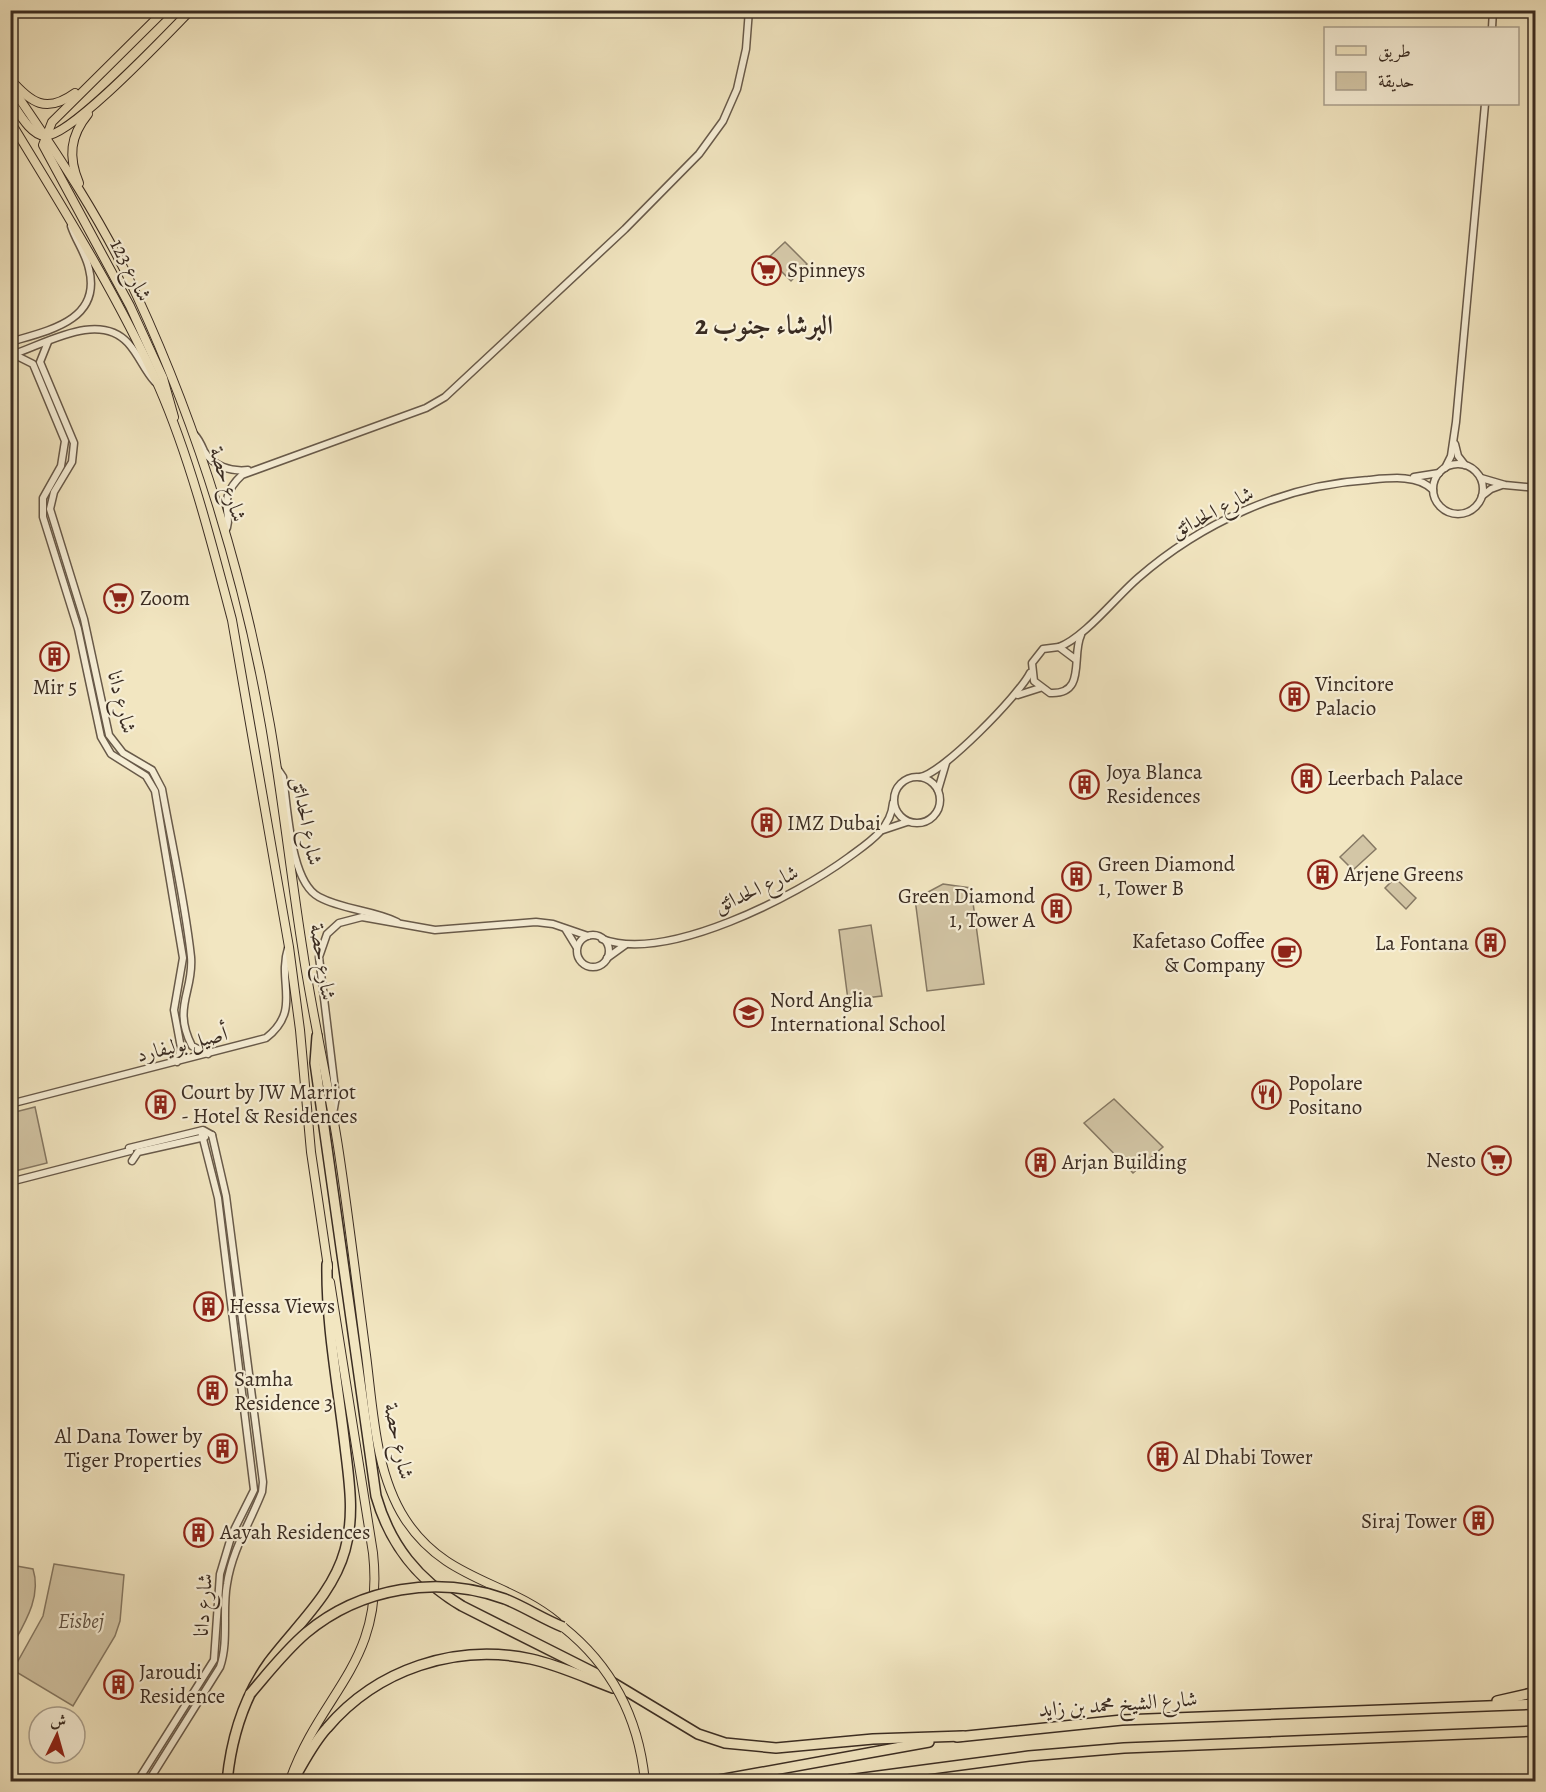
<svg xmlns="http://www.w3.org/2000/svg" width="1546" height="1792" font-family="Alegreya,Amiri,serif">
<style>
.green{fill:#d3c6a6;stroke:#867964;stroke-width:1.5}
.lines{fill:none;stroke-linecap:round;stroke-linejoin:round}
.minor-casing{stroke:#685a4a;stroke-width:9}
.major-casing{stroke:#3a2c22;stroke-width:10}
.highway-casing{stroke:#3a2c22;stroke-width:12}
.minor{stroke:#f7efd7;stroke-width:6}
.major{stroke:#f2e6c1;stroke-width:8}
.highway{stroke:#f2e6c1;stroke-width:9}
.major-bridge-casing{stroke:#3a2c22;stroke-width:10;stroke-linecap:butt}
.highway-bridge-casing{stroke:#3a2c22;stroke-width:12;stroke-linecap:butt}
.major-bridge{stroke:#f2e6c1;stroke-width:8}
.highway-bridge{stroke:#f2e6c1;stroke-width:9}
.labels{text-anchor:middle;stroke-width:4.5;stroke-linejoin:round;paint-order:stroke}
.street-label{font-size:21px;fill:#3a2c22;stroke:#f7efd7}
.poi-label{font-size:21px;fill:#3a2c22;stroke:#f7efd7;text-anchor:start}
.park-label{font-size:21px;font-style:italic;fill:#605243;stroke:#f7efd7}
.district-label{font-size:27px;font-weight:bold;fill:#3a2c22;stroke:#f7efd7}
</style>
<rect width="100%" height="100%" fill="#f2e6c1"/>
<filter id="stains"><feTurbulence type="fractalNoise" baseFrequency=".00333" numOctaves="4"/><feColorMatrix values="0 0 0 0 .2 0 0 0 0 .09 0 0 0 0 .02 0 0 0 .5 -.17"/></filter>
<radialGradient id="worn" r=".72"><stop offset=".6" stop-color="#630" stop-opacity="0"/><stop offset="1" stop-color="#630" stop-opacity=".3"/></radialGradient>
<g class="green">
<polygon points="785,242 807,264 791,281 768,258"/>
<polygon points="1363,835 1376,849 1353,870 1340,857"/>
<polygon points="1395,878 1416,898 1406,909 1385,888"/>
<polygon points="943,884 971,888 984,984 927,991 915,899"/>
<polygon points="871,925 882,996 848,1000 839,930"/>
<polygon points="1114,1099 1163,1147 1133,1173 1084,1123"/>
<polygon points="35,1107 47,1163 11,1172 11,1113"/>
<polygon points="54,1564 124,1575 120,1621 115,1636 73,1706 13,1670 43,1616"/>
<path d="M 11,1565 L 33,1569 C 42,1597 24,1624 11,1648 Z"/>
</g>
<g class="lines">
<defs>
<g id="minor">
<polyline points="1492,28 1493,10"/>
<path d="M 10,342 C 47,331 102,321 89,269 C 86,254 76,241 71,226"/>
<path d="M 48,342 L 40,362 L 74,443 L 72,462 L 54,492 L 50,509 L 84,619 L 109,735 L 123,753 L 152,770 L 162,789 C 172,845 185,901 191,957 C 194,991 172,1007 192,1046 L 208,1054"/>
<polyline points="13,354 33,364 65,441 61,466 43,498 43,517 78,629 101,737 111,754 146,776 155,791 183,958 174,1010 181,1048 177,1062"/>
<path d="M 14,354 C 47,343 99,311 128,343 C 139,355 144,370 155,382"/>
<path d="M 194,434 C 199,439 201,444 204,451 C 213,466 231,472 248,470"/>
<polyline points="1455,444 1458,456 1465,465"/>
<circle cx="1458" cy="489" r="25"/>
<polyline points="1445,468 1451,456 1456,422 1485,104"/>
<polyline points="1414,477 1439,473"/>
<polyline points="1481,478 1505,485 1536,488"/>
<polyline points="1482,496 1491,489 1502,485"/>
<path d="M 225,532 C 235,515 214,501 242,475 L 426,408 L 445,397 L 625,229 L 699,154 L 723,121 L 737,89 L 746,49 L 749,10"/>
<path d="M 1059,647 C 1084,638 1116,597 1138,578 C 1201,523 1284,485 1368,480 C 1389,478 1418,474 1433,490"/>
<path d="M 1075,659 L 1059,647 L 1043,649 L 1032,663 L 1034,681 L 1050,693 C 1087,695 1071,656 1081,635"/>
<polyline points="1018,695 1040,688"/>
<path d="M 277,768 L 283,777 C 288,808 290,882 319,897 C 343,910 373,910 397,922"/>
<circle cx="917" cy="800" r="23"/>
<path d="M 920,777 C 942,774 1019,695 1030,673"/>
<polyline points="938,790 946,763"/>
<polyline points="883,830 907,822"/>
<polyline points="566,930 577,948"/>
<circle cx="593" cy="951" r="16"/>
<path d="M 602,939 C 667,963 796,896 849,857 C 868,843 891,829 893,803"/>
<polyline points="607,958 625,945"/>
<path d="M 10,1104 L 266,1038 C 302,1010 277,983 288,948"/>
<polyline points="333,1114 336,1097 319,957 327,934 339,923 362,917 435,930 536,922 553,924 588,936"/>
<polyline points="129,1148 203,1130 212,1135"/>
<polyline points="132,1161 138,1152 205,1137"/>
<polyline points="10,1182 130,1151"/>
<polyline points="137,1782 214,1660 220,1574 232,1534 254,1490 218,1198 201,1131"/>
<path d="M 148,1782 L 220,1667 C 229,1641 222,1611 227,1584 C 232,1550 250,1523 262,1492 L 263,1482 L 226,1196 L 212,1135"/>
</g>
<g id="major">
<polyline points="165,10 52,122 43,145 130,306 163,378 174,417"/>
<path d="M 10,79 C 31,103 46,114 75,93"/>
<path d="M 10,85 C 57,153 103,222 137,296 C 199,430 245,580 270,725 C 283,801 291,877 303,952 C 313,1019 329,1086 339,1153 C 349,1220 357,1288 366,1355 C 373,1409 375,1472 405,1519 C 445,1581 506,1580 557,1622"/>
<path d="M 10,100 C 18,111 30,135 45,136 C 72,136 168,33 191,10"/>
<path d="M 10,121 C 63,208 117,294 159,387 C 190,458 212,544 232,620 L 289,947 L 300,1030 L 311,1152 L 328,1267"/>
<path d="M 79,183 C 68,157 70,136 88,114"/>
<path d="M 290,1780 C 322,1690 385,1663 373,1553 L 330,1282"/>
</g>
<g id="highway">
<path d="M 317,1036 L 315,1063 L 376,1496 C 390,1545 418,1580 462,1606 L 605,1678 L 698,1734 L 725,1743 L 776,1748 L 873,1739 L 963,1736"/>
<polyline points="1497,1701 1536,1692"/>
<polyline points="957,1737 1122,1720 1536,1704"/>
<path d="M 227,1782 C 231,1739 244,1697 269,1662 C 296,1626 333,1594 345,1550 C 355,1515 349,1480 345,1446 C 338,1386 326,1324 327,1264"/>
<path d="M 292,1782 C 303,1764 313,1743 327,1728 C 377,1669 456,1643 531,1659 C 559,1665 586,1678 613,1688"/>
<polyline points="708,1782 929,1742"/>
<polyline points="833,1782 1029,1756 1124,1748 1536,1731"/>
</g>
</defs>
<use href="#minor" class="minor-casing"/>
<use href="#major" class="major-casing"/>
<use href="#highway" class="highway-casing"/>
<use href="#minor" class="minor"/>
<use href="#major" class="major"/>
<use href="#highway" class="highway"/>
<defs>
<path id="major-bridge" d="M 563,1627 C 612,1666 639,1719 645,1782"/>
<path id="highway-bridge" d="M 250,1694 C 268,1673 285,1651 306,1633 C 361,1587 438,1575 505,1599 C 525,1607 543,1619 563,1627"/>
</defs>
<use href="#major-bridge" class="major-bridge-casing"/>
<use href="#highway-bridge" class="highway-bridge-casing"/>
<use href="#major-bridge" class="major-bridge"/>
<use href="#highway-bridge" class="highway-bridge"/>
</g>
<defs>
<symbol id="supermarket-ring" viewBox="-11 -11 22 22"><circle r="9.5" fill="#f7efd7" stroke="#8f2418" stroke-width="1.5"/><path d="M-6-5.5h2.5l.6 2H6L4.5 2H-2.5L-4.4-4H-6ZM-1.5 3.2a1.3 1.3 0 1 0 .1 0ZM3 3.2a1.3 1.3 0 1 0 .1 0Z" fill="#8f2418"/></symbol>
<symbol id="building-ring" viewBox="-11 -11 22 22"><circle r="9.5" fill="#f7efd7" stroke="#8f2418" stroke-width="1.5"/><path d="M-4-6H4V6H1V3H-1V6H-4ZM-2.5-4.3h1.7v1.8h-1.7ZM.8-4.3h1.7v1.8H.8ZM-2.5-1h1.7V.8h-1.7ZM.8-1h1.7V.8H.8Z" fill="#8f2418"/></symbol>
<symbol id="cafe-ring" viewBox="-11 -11 22 22"><circle r="9.5" fill="#f7efd7" stroke="#8f2418" stroke-width="1.5"/><path d="M-5.5-4.5H6V0H3Q3 3.5 0 3.5H-2.5Q-5.5 3.5-5.5 0ZM3-3.2v2h1.7v-2ZM-6 4.5H4V6H-6Z" fill="#8f2418"/></symbol>
<symbol id="school-ring" viewBox="-11 -11 22 22"><circle r="9.5" fill="#f7efd7" stroke="#8f2418" stroke-width="1.5"/><path d="M0-5L7-2L0 1L-7-2ZM-4 1L0 2.5L4 1V4Q0 6-4 4Z" fill="#8f2418"/></symbol>
<symbol id="restaurant-ring" viewBox="-11 -11 22 22"><circle r="9.5" fill="#f7efd7" stroke="#8f2418" stroke-width="1.5"/><path d="M-5-6h1v4h1v-4h1v4h1v-4h1v5L-1.5 .5V6h-2V.5L-5-1ZM5-6V6H3V1.5H1.5Q1.5-4 5-6Z" fill="#8f2418"/></symbol>
</defs>
<g fill-rule="evenodd">
<use href="#supermarket-ring" x="750" y="254" width="33" height="33"/>
<use href="#supermarket-ring" x="102" y="582" width="33" height="33"/>
<use href="#building-ring" x="38" y="640" width="33" height="33"/>
<use href="#building-ring" x="1278" y="680" width="33" height="33"/>
<use href="#building-ring" x="1290" y="762" width="33" height="33"/>
<use href="#building-ring" x="1068" y="768" width="33" height="33"/>
<use href="#building-ring" x="750" y="806" width="33" height="33"/>
<use href="#building-ring" x="1306" y="858" width="33" height="33"/>
<use href="#building-ring" x="1060" y="860" width="33" height="33"/>
<use href="#building-ring" x="1040" y="892" width="33" height="33"/>
<use href="#building-ring" x="1474" y="926" width="33" height="33"/>
<use href="#cafe-ring" x="1270" y="936" width="33" height="33"/>
<use href="#school-ring" x="732" y="996" width="33" height="33"/>
<use href="#restaurant-ring" x="1250" y="1078" width="33" height="33"/>
<use href="#building-ring" x="144" y="1088" width="33" height="33"/>
<use href="#supermarket-ring" x="1480" y="1144" width="33" height="33"/>
<use href="#building-ring" x="1024" y="1146" width="33" height="33"/>
<use href="#building-ring" x="192" y="1290" width="33" height="33"/>
<use href="#building-ring" x="196" y="1374" width="33" height="33"/>
<use href="#building-ring" x="206" y="1432" width="33" height="33"/>
<use href="#building-ring" x="1146" y="1440" width="33" height="33"/>
<use href="#building-ring" x="1462" y="1504" width="33" height="33"/>
<use href="#building-ring" x="182" y="1516" width="33" height="33"/>
<use href="#building-ring" x="102" y="1668" width="33" height="33"/>
</g>
<g class="labels">
<g class="street-label">
<text transform="translate(131 270) rotate(63)" y="7">شارع 123</text>
<text transform="translate(228 484) rotate(72)" y="7">شارع حصة</text>
<text transform="translate(1212 512) rotate(-27)" y="7">شارع الحدائق</text>
<text transform="translate(122 702) rotate(76)" y="7">شارع دانا</text>
<text transform="translate(307 821) rotate(79)" y="7">شارع الحدائق</text>
<text transform="translate(756 889) rotate(-24)" y="7">شارع الحدائق</text>
<text transform="translate(323 962) rotate(81)" y="7">شارع حصة</text>
<text transform="translate(182 1044) rotate(-14)" y="7">أصيل بوليفارد</text>
<text transform="translate(399 1441) rotate(78)" y="7">شارع حصة</text>
<text transform="translate(203 1605) rotate(-86)" y="7">شارع دانا</text>
<text transform="translate(1118 1704) rotate(-4)" y="7">شارع الشيخ محمد بن زايد</text>
</g>
<g class="poi-label">
<text x="787" y="277">Spinneys</text>
<text x="140" y="605">Zoom</text>
<text x="1315" y="691">Vincitore<tspan x="1315" dy="24">Palacio</tspan></text>
<text x="55" y="694" text-anchor="middle">Mir 5</text>
<text x="1106" y="779">Joya Blanca<tspan x="1106" dy="24">Residences</tspan></text>
<text x="1327" y="785">Leerbach Palace</text>
<text x="787" y="830">IMZ Dubai</text>
<text x="1098" y="871">Green Diamond<tspan x="1098" dy="24">1, Tower B</tspan></text>
<text x="1344" y="881">Arjene Greens</text>
<text x="1035" y="903" text-anchor="end">Green Diamond<tspan x="1035" dy="24">1, Tower A</tspan></text>
<text x="1265" y="948" text-anchor="end">Kafetaso Coffee<tspan x="1265" dy="24">&amp; Company</tspan></text>
<text x="1469" y="950" text-anchor="end">La Fontana</text>
<text x="770" y="1007">Nord Anglia<tspan x="770" dy="24">International School</tspan></text>
<text x="1288" y="1090">Popolare<tspan x="1288" dy="24">Positano</tspan></text>
<text x="181" y="1099">Court by JW Marriot<tspan x="181" dy="24">- Hotel &amp; Residences</tspan></text>
<text x="1476" y="1167" text-anchor="end">Nesto</text>
<text x="1062" y="1169">Arjan Building</text>
<text x="229" y="1313">Hessa Views</text>
<text x="234" y="1386">Samha<tspan x="234" dy="24">Residence 3</tspan></text>
<text x="202" y="1443" text-anchor="end">Al Dana Tower by<tspan x="202" dy="24">Tiger Properties</tspan></text>
<text x="1183" y="1464">Al Dhabi Tower</text>
<text x="1457" y="1528" text-anchor="end">Siraj Tower</text>
<text x="220" y="1539">Aayah Residences</text>
<text x="139" y="1679">Jaroudi<tspan x="139" dy="24">Residence</tspan></text>
</g>
<g class="park-label">
<text x="81" y="1628">Eisbej</text>
</g>
<g class="district-label">
<text x="764" y="334">البرشاء جنوب 2</text>
</g>
</g>
<rect width="1546" height="1792" fill="none" stroke="#f2e6c1" stroke-width="36"/>
<rect x="12" y="12" width="1522" height="1768" fill="none" stroke="#3a2c22" stroke-width="3"/>
<rect x="18" y="18" width="1510" height="1756" fill="none" stroke="#3a2c22" stroke-width="1.5"/>
<rect x="1324" y="27" width="195" height="78" fill="#f7efd7" stroke="#aba18f" stroke-width="1.5"/>
<rect x="1336" y="46" width="30" height="9" fill="#f2e6c1" stroke="#aba18f" stroke-width="1.5"/>
<text x="1378" y="57" font-size="18" fill="#3a2c22">طريق</text>
<rect x="1336" y="72" width="30" height="18" fill="#d3c6a6" stroke="#aba18f" stroke-width="1.5"/>
<text x="1378" y="87" font-size="18" fill="#3a2c22">حديقة</text>
<g transform="translate(57 1735) rotate(5)"><circle r="28" fill="#f7efd7" stroke="#aba18f" stroke-width="1.5"/>
<path d="M0-4.5L10 22L0 15L-10 22Z" fill="#8f2418"/>
<text y="-9" font-size="16" font-weight="bold" text-anchor="middle" fill="#3a2c22">ش</text>
</g>
<rect width="100%" height="100%" filter="url(#stains)"/>
<rect width="100%" height="100%" fill="url(#worn)"/>
</svg>
